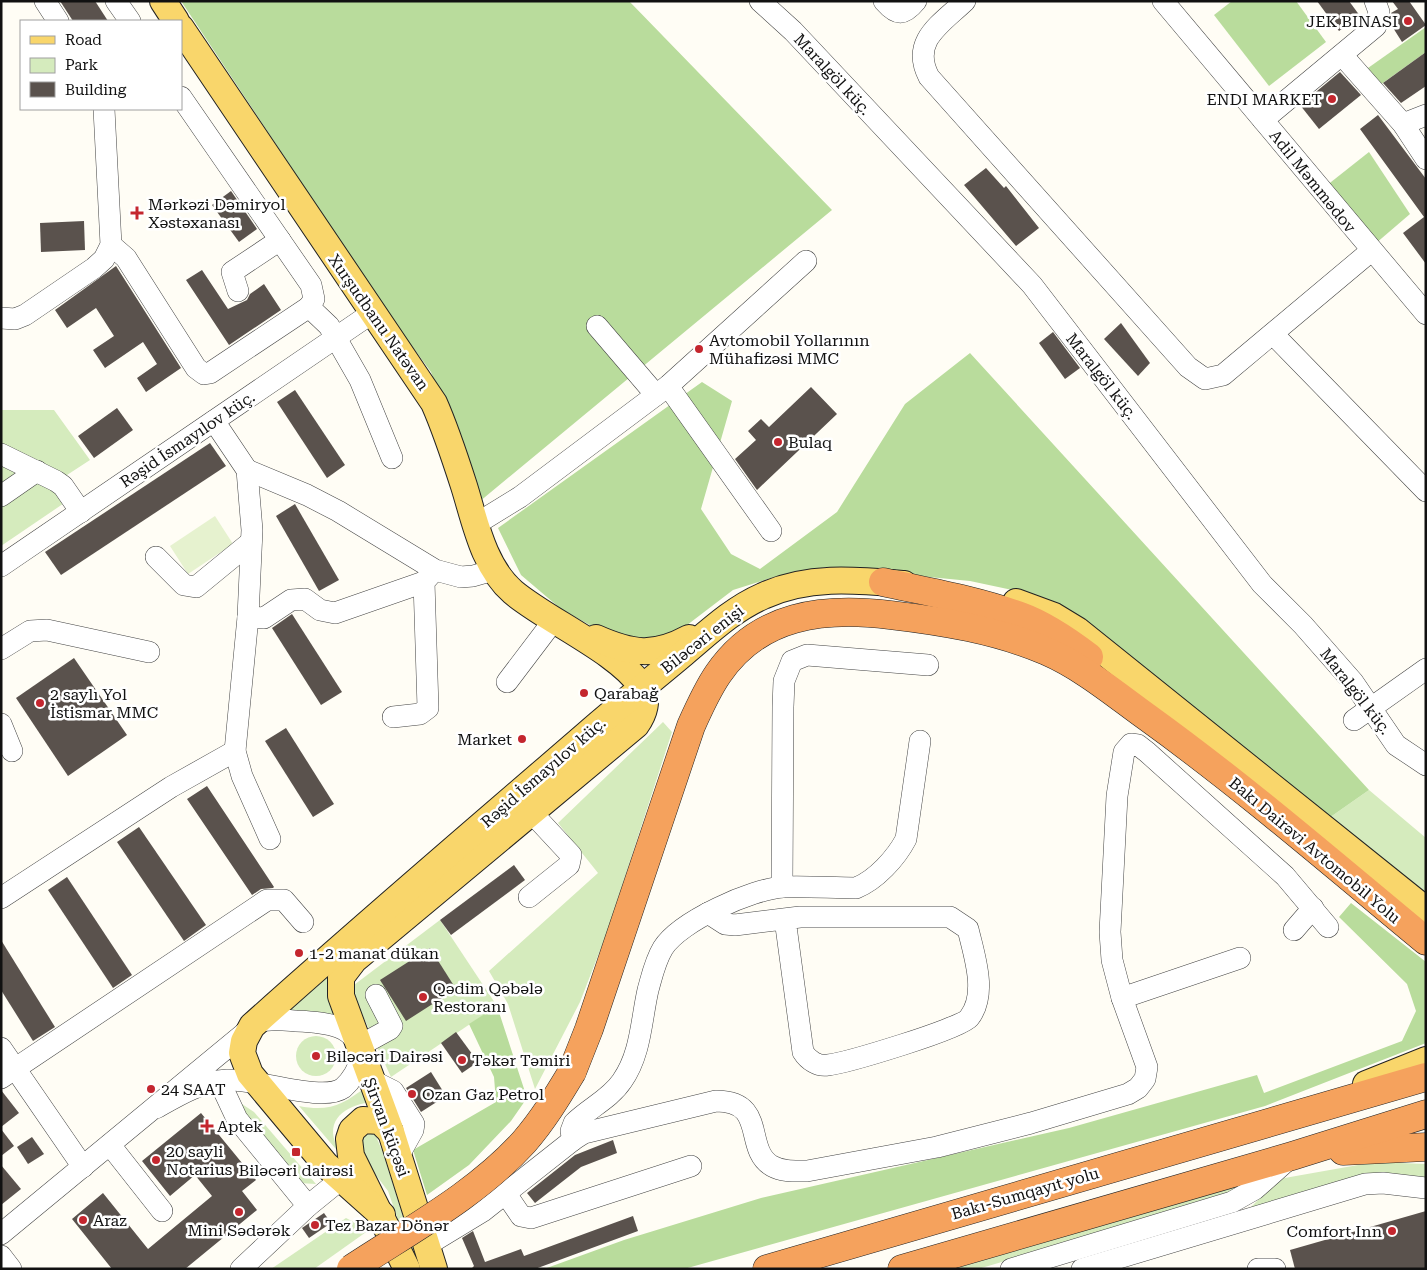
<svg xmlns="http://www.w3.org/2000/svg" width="1427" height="1270" font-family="'Roboto Serif',serif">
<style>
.green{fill:#d5ebbd}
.forest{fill:#b9dc9c}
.pitch{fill:#e6f2cf}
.building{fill:#5a524d}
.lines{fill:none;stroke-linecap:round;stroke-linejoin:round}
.minor-casing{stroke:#444;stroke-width:22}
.major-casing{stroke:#222;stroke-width:28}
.highway-casing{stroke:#222;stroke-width:29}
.minor{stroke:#fff;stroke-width:21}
.major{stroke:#f9d66b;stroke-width:26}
.highway{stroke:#f5a25d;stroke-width:28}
.highway-bridge-casing{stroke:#222;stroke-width:29;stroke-linecap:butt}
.highway-bridge{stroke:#f5a25d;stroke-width:28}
.poi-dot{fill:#c4262e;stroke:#fff;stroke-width:2}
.labels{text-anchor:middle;stroke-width:5;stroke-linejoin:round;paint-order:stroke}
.poi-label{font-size:16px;fill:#111;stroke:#fff;text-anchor:start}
.street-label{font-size:16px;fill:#111;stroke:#fff}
</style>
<rect width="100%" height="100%" fill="#fffdf5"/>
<g class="green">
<polygon points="1,410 54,410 90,460 67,475 79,493 1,546"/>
<polygon points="663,722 672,732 606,935 580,1002 535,1089 508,1004 489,971 598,873 558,823"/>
<polygon points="1369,790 1426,838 1426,892 1329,818"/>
<polygon points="440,920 497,1006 391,1077 350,988"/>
<polygon points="336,966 340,1022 285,1013"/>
<circle cx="316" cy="1056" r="20"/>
<path d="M 367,1086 L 372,1102 C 351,1104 326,1116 335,1142 C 338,1149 343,1156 347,1162 L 299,1106 C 329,1112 343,1105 367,1086 Z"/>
<polygon points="236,1100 254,1112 316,1184 299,1183 244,1119"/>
<polygon points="371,1132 376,1136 383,1153 420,1269 415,1269 388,1191 359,1153 362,1134"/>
<polygon points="1375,1162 1426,1164 1426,1179 1246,1212 1279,1179"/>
<polygon points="1239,1183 1239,1192 978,1269 952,1269"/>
<polygon points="346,1218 369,1230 314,1269 271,1269"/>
</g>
<g class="forest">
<polygon points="181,1 629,1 832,210 479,502 431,372 392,319"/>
<polygon points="1232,1 1296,1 1326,42 1269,86 1214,15"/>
<polygon points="1426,27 1426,52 1380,85 1368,68"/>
<polygon points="1369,152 1410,214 1375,244 1326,186"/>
<polygon points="970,353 1369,790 1329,818 1017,591 970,581 827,567 774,577 733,590 674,635 622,643 561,609 521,575 498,528 702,382 732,401 701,509 731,554 760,569 837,512 905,404"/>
<polygon points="1351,903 1426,962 1426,1043 1265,1106 684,1269 544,1269 624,1240 761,1198 1069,1128 1257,1075 1264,1093 1402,1041 1416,1011 1407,984 1339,917"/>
<polygon points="497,1006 527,1098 511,1121 469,1165 427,1195 413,1150 496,1102 494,1077 469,1024"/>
</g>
<polygon class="pitch" points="215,516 233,544 188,574 170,546"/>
<g class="building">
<polygon points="60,1 95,1 108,21 73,21"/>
<polygon points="1317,1 1349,1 1360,16 1339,31"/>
<polygon points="1392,1 1409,1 1426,25 1402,42 1390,23 1395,20 1391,13 1398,9"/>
<polygon points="1426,52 1426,86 1401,103 1383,83"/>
<polygon points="1340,72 1361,95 1319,129 1300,105"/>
<polygon points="1378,115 1426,179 1426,264 1403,233 1424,217 1360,129"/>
<polygon points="986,168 1004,188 1006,186 1039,228 1016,246 964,185"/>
<polygon points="231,191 257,229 239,242 212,205"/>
<polygon points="84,221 85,250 41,252 40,223"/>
<polygon points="116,266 181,368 146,392 137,378 157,364 143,342 105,368 93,350 114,336 96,308 67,328 55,310"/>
<polygon points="202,270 228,309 247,300 250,294 264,284 281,310 229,345 186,280"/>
<polygon points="1121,323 1150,363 1138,376 1104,339"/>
<polygon points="1053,332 1080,368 1065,379 1039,343"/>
<polygon points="811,387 837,414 757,490 735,459 756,440 748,431 761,419 769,427"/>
<polygon points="295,390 345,465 327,478 277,402"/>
<polygon points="117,408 133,430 94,458 78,436"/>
<polygon points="210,443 226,466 61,575 45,552"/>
<polygon points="295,504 339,580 319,591 276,516"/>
<polygon points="292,614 342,692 321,705 272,628"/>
<polygon points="74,658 127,735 68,776 16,698"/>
<polygon points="286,728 334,804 313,817 265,741"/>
<polygon points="207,786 274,887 273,888 261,889 252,895 187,799"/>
<polygon points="139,827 206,925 184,941 117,842"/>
<polygon points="514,865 525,880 451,935 440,920"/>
<polygon points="67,877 132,975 113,988 48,890"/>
<polygon points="1,940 55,1027 33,1041 1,990"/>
<polygon points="430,948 456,989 406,1021 380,980"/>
<polygon points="456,1032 478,1062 462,1073 441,1043"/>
<polygon points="431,1072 446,1096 421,1112 406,1088"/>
<polygon points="1,1090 19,1113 1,1127"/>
<polygon points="201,1113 256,1180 242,1191 257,1210 185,1269 112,1269 72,1219 103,1193 148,1249 212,1196 195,1175 170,1196 142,1161"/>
<polygon points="1,1129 14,1146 1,1156"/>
<polygon points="32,1137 44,1154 28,1164 17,1147"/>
<polygon points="613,1140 617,1153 581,1167 535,1203 527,1193 575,1155"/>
<polygon points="1,1165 21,1189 1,1205"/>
<polygon points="1426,1211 1426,1269 1295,1269 1290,1250"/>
<polygon points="324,1213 331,1223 309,1238 302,1228"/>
<polygon points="633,1216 638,1231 535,1269 471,1269 474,1266 462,1238 473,1231 485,1262 521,1249 524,1256"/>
</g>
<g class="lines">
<defs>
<g id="minor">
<polyline points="45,1 58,21"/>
<polyline points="116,1 130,21"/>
<polyline points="760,1 793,31 1032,285 1262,584 1303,625 1353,682 1396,745 1426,765"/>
<path d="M 884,1 C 897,16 904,16 916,1"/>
<path d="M 965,1 C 941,24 910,41 929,77 L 1188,367 L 1205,379 L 1223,375 L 1371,251"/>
<polyline points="1163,1 1426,314"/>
<polyline points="1342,55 1403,124 1426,159"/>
<polyline points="181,97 311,285 314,299 309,307"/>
<polyline points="1263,120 1376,26 1379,12 1375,1"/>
<polyline points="1403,124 1426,115"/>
<polyline points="111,245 126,258 196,368 204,374 210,373 309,307 329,326 360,380 392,458"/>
<polyline points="238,291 232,272 280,240"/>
<polyline points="1,318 15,319 25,315 94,268 104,259 111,245 104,109"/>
<polyline points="597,326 656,395"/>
<polyline points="1273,334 1426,491"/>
<polyline points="668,386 771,531"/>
<polyline points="214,421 247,470 252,530 248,617 235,751 242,776 270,839"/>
<polyline points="1,454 56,481 63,486 81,512"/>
<polyline points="247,470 307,495 338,511 435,570 461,577 473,576 494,570"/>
<polyline points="1,496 37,471"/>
<polyline points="476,524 520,497 668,386 806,261"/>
<polyline points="156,557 184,585 196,587 251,542"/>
<polyline points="1,566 372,313"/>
<polyline points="248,617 264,618 291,600 305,599 320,610 335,613 424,582"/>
<polyline points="1,649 30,631 47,630 149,652"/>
<polyline points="507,682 554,620"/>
<polyline points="393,717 420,714 428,708 424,582 433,572"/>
<polyline points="1354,720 1426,669"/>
<polyline points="1,724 12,751"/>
<polyline points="782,887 783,707 784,681 792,661 807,655 928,665"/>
<polyline points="529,897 569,865 571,855 531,812"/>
<polyline points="1,898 171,787 235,751"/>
<path d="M 708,913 L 725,924 L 735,925 L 800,917 L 950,917 L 968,929 C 974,955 988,994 969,1018 C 960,1029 846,1063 828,1065 C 818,1067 808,1060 803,1052 L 785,919"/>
<polyline points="1294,930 1313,908"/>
<polyline points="1122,998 1240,958"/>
<polyline points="359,1046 390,1029 392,1026 376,995"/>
<polyline points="1,1048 83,1167"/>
<polyline points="1,1078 267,900 284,900 303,922"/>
<polyline points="371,1080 393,1091 414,1124 413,1130 399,1155"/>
<polyline points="213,1081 223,1089 237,1119 308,1206"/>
<path d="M 573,1140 L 571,1131 L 574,1123 C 589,1108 610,1099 622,1081 C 641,1054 641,1021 648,990 C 652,976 655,961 663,948 C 680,921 752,889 783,887 C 807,886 832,888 856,888 C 876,880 896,858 906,839 L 920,741"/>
<polyline points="110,1145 162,1211"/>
<polyline points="506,1194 521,1216 531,1218 691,1166"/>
<path d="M 1,1234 L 258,1022 C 270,1018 284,1020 296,1021 C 322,1022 362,1024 359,1059 C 359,1069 351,1081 343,1088 C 322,1103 256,1078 227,1080 C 200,1082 179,1095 156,1108"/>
<path d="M 427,1245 L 483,1211 L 573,1140 L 584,1133 L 716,1101 C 768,1101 743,1149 772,1166 C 783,1172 795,1171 807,1171 L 937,1147 L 1031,1123 L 1128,1094 L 1138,1088 L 1145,1079 L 1147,1067 L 1122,998 L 1112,960 L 1110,932 L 1117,796 L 1124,752 L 1131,744 L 1138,745 L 1147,752 L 1285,876 L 1328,927"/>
<polyline points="1,1256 11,1269"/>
<polyline points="241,1269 308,1206 340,1180"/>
<polyline points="1011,1269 1232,1202 1255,1189 1290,1158"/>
<polyline points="1082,1269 1365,1184 1383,1183 1426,1188"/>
<polyline points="1258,1269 1275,1269"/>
</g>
<g id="major">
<polyline points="163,1 176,21"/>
<path d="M 181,28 L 434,403 C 446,430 455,458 464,486 C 475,521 483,566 513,592 C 546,620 619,652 641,686 C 649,700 644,714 636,725 L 354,960 L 341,977 L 341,996 L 391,1132 L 434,1269"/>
<polyline points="1016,602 1054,616 1077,630 1426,910"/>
<path d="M 596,638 C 632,654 654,657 689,638"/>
<polyline points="1366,1084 1426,1060"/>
<polyline points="391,1132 380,1121 363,1120 352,1130 349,1139 351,1156 407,1269"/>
<path d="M 382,1215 L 326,1165 L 250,1074 L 242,1053 L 244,1041 L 252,1026 C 362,927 475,831 587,734 C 619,706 652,680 684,653 C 709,632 733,609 763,596 C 808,575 857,580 904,584"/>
</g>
<g id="highway">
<path d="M 883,582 C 929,592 976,600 1020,616 C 1045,625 1068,641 1089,657"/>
<path d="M 572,1072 L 589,1029 L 691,726 C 699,708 707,690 718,674 C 759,614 823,607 890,615 C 942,621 997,630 1046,651 C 1083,667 1115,694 1147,717 C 1244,787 1334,865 1426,941"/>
<polyline points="1343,1151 1426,1147"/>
<polyline points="767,1269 1426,1077"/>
<polyline points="902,1269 1292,1156 1426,1114"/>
</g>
</defs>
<use href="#minor" class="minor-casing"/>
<use href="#major" class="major-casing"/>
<use href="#highway" class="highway-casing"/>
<use href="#minor" class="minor"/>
<use href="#major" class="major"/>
<use href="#highway" class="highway"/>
<defs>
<path id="highway-bridge" d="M 351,1269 C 410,1230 476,1195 524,1142 C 543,1120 557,1097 572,1072"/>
</defs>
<use href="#highway-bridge" class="highway-bridge-casing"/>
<use href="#highway-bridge" class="highway-bridge"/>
</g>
<g class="poi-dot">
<circle cx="1408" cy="21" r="5"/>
<circle cx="1332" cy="99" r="5"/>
<path d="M134.5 205.5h5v5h5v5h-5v5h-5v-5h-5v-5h5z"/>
<circle cx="699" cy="349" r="5"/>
<circle cx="778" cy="442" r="5"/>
<circle cx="584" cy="693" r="5"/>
<circle cx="40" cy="703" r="5"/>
<circle cx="522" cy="739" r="5"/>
<circle cx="299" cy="953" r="5"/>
<circle cx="423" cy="997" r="5"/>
<circle cx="316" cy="1056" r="5"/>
<circle cx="462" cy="1060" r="5"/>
<circle cx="151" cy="1089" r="5"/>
<circle cx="412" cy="1094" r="5"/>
<path d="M204.5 1118.5h5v5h5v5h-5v5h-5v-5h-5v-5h5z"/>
<rect x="291" y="1147" width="10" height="10" rx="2.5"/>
<circle cx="156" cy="1160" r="5"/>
<circle cx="239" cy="1212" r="5"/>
<circle cx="83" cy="1220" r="5"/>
<circle cx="315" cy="1225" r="5"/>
<circle cx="1392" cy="1231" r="5"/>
</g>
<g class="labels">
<g class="poi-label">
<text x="1398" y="27" text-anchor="end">JEK BINASI</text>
<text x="1322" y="105" text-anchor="end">ENDI MARKET</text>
<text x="148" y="210">Mərkəzi Dəmiryol<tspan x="148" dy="18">Xəstəxanası</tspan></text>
<text x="709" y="346">Avtomobil Yollarının<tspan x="709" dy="18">Mühafizəsi MMC</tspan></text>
<text x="788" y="448">Bulaq</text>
<text x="594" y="699">Qarabağ</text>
<text x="50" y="700">2 saylı Yol<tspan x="50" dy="18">İstismar MMC</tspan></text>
<text x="512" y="745" text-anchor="end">Market</text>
<text x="309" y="959">1-2 manat dükan</text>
<text x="433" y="994">Qədim Qəbələ<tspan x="433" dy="18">Restoranı</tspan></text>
<text x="326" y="1062">Biləcəri Dairəsi</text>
<text x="472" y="1066">Təkər Təmiri</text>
<text x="161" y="1095">24 SAAT</text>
<text x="422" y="1100">Ozan Gaz Petrol</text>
<text x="217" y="1132">Aptek</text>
<text x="166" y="1157">20 sayli<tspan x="166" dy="18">Notarius</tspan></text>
<text x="296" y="1176" text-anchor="middle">Biləcəri dairəsi</text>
<text x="93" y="1226">Araz</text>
<text x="325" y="1231">Tez Bazar Dönər</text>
<text x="239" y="1236" text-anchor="middle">Mini Sədərək</text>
<text x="1382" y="1237" text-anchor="end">Comfort Inn</text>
</g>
<g class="street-label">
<text transform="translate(833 74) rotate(47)" y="6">Maralgöl küç.</text>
<text transform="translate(1313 181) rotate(51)" y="6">Adil Məmmədov</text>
<text transform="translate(379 322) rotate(55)" y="6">Xurşudbanu Natəvan</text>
<text transform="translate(1102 376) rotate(52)" y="6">Maralgöl küç.</text>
<text transform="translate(187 439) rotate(-34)" y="6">Rəşid İsmayılov küç.</text>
<text transform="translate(702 639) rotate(-38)" y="6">Biləcəri enişi</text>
<text transform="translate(1356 691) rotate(52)" y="6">Maralgöl küç.</text>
<text transform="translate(543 772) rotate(-41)" y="6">Rəşid İsmayılov küç.</text>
<text transform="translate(1315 850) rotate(40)" y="6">Bakı Dairəvi Avtomobil Yolu</text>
<text transform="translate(387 1127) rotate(70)" y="6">Şirvan küçəsi</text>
<text transform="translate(1025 1193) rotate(-16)" y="6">Bakı-Sumqayıt yolu</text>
</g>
</g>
<rect width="1427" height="1270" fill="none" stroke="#111111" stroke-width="5"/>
<rect x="20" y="20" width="162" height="90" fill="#ffffff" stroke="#a0a0a0"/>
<rect x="30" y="36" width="25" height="8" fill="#f9d66b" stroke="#a0a0a0"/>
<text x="65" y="45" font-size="15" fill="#111111">Road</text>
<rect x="30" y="58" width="25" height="15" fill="#d5ebbd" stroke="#a0a0a0"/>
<text x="65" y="70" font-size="15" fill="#111111">Park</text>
<rect x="30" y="82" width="25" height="15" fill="#5a524d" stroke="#a0a0a0"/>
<text x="65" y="95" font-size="15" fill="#111111">Building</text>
</svg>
